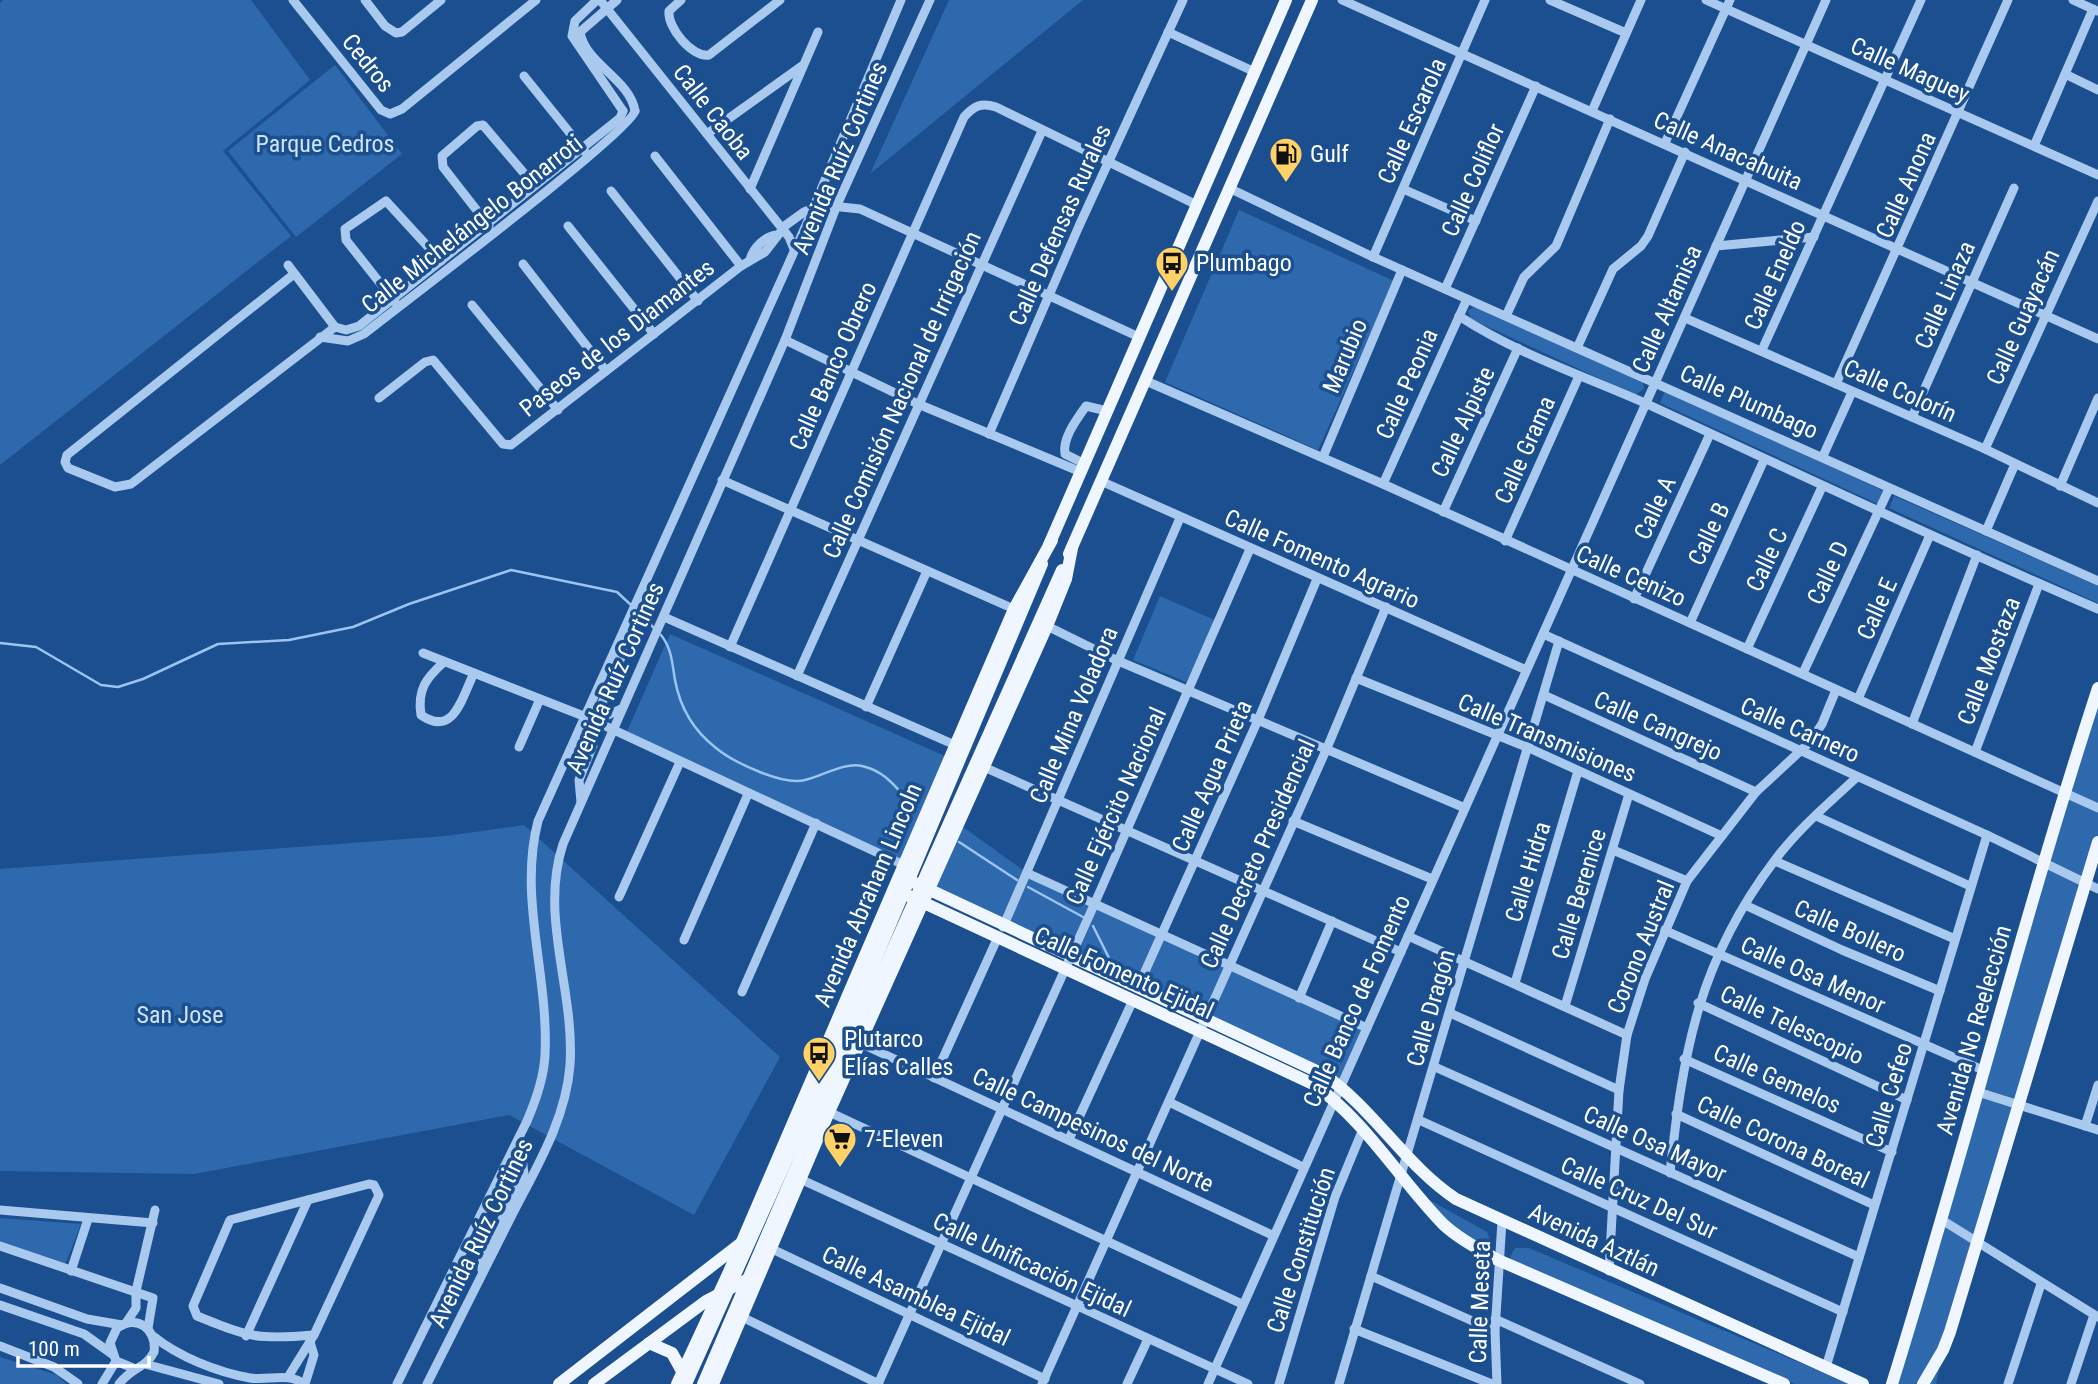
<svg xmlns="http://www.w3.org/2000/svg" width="2098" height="1384" font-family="'Roboto Condensed',sans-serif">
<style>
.green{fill:#2e69ad}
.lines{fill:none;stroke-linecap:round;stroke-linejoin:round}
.stream{stroke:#9cc4f0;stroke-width:2.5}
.minor{stroke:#a9c9ee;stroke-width:9}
.major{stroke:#f0f6ff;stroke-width:12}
.major-bridge{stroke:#f0f6ff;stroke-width:12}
.labels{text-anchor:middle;stroke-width:7;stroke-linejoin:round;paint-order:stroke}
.street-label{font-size:24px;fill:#fff;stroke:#1b4f8f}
.park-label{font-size:24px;fill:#cfe3fa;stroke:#1b4f8f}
.poi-label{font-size:24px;fill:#fff;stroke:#1b4f8f;text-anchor:start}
</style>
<rect width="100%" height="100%" fill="#1b4f8f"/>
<g class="green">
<polygon points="3,0 251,0 310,80 223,151 291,236 0,465 0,3"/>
<polygon points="949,0 1083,0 870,174"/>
<polygon points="335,65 402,154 296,237 228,151"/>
<polygon points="1239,210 1394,281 1318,450 1165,382"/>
<polygon points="1475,306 1643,381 1644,389 1635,395 1471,319 1468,311"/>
<polygon points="1665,391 1884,491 1878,504 1660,403"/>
<polygon points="1894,496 2098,586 2098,603 1889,508"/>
<polygon points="1160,596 1217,621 1186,682 1133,660"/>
<polygon points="670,634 947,757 904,861 625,736"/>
<polygon points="2098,688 2098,842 1943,1350 1936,1384 1892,1384"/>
<polygon points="959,824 1027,873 1367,1028 1341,1086 929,890"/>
<polygon points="524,825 780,1057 694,1215 509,1115 194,1174 0,1171 0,869 446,836"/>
<polygon points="1424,1197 1487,1232 1490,1240 1484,1250 1456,1229"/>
<polygon points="0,1218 81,1224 65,1265 0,1242"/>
<polygon points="1515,1248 1529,1248 1850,1384 1795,1384 1514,1266 1510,1257"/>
<polygon points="0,1357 57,1375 66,1384 0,1384"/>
</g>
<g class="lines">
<g class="stream">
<polyline points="638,612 654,628"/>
<path d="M 661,635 C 672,649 672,663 675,680 C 680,707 694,731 716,748 C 733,762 783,786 805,780 C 823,776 844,762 862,766 C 887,771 899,792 916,809"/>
<polyline points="0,643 36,647 101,685 118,687 143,679 218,644 289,640 353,627 409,604 511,570 617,592 631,605"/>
<polyline points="959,842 1017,880"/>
<polyline points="1028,887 1083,917"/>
<polyline points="1093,926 1115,970"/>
</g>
<g class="minor">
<polyline points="293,0 381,110 390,114 402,109 536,0"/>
<polyline points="365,0 385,26 396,33 402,32 441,0"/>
<polyline points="597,0 575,21 572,36 623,111"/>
<polyline points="600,0 789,237 794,249"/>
<path d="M 617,0 L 580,32 C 585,64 630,79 635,111"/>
<path d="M 681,0 L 669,11 C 667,27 692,58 709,55 L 780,0"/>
<polyline points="1342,0 2098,339"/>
<polyline points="1550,0 1626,33"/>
<polyline points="1706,0 2098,175"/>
<polyline points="2073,0 2097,11"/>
<polyline points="1168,32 1255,72"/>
<polyline points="2065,74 2098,90"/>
<polyline points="524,76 586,153"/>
<polyline points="1592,111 1641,0"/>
<polyline points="707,134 802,66"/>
<polyline points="1665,143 1730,0"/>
<polyline points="2034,146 2093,9"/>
<polyline points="655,156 741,266"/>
<polyline points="750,189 818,32"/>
<polyline points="1231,189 1373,257 2098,581"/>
<polyline points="1403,189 1476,221"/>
<polyline points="611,191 698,301"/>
<polyline points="489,226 443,167 442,156 477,126 483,125 534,185"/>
<polyline points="568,226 654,334"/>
<polyline points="1716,246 1814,237"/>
<polyline points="1373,257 1485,0"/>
<path d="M 750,260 C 753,248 765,236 777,235"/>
<polyline points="523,264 606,371"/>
<polyline points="288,265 335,327"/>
<polyline points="294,274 67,455 65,462 68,468 115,487 131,484 335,327"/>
<polyline points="1445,289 1536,86"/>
<polyline points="395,302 346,240 345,229 386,201 441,261"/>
<polyline points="472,305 558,410"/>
<path d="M 1459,316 C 1517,354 1584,376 1647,404 C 1797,473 1946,544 2098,609"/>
<polyline points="1506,316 1524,277 1556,246 1610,119"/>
<polyline points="1685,318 1985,449 2098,503"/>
<polyline points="335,327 346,330 359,326 620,118 623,111"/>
<path d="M 320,337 L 348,341 L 364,334 C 399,306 630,132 635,111"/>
<polyline points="785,340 918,404 1081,472"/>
<polyline points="1577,348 1613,269 1641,246 1648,236 1685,152"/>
<polyline points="1762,350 1921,0"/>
<polyline points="1146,381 1383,484 2098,808"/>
<polyline points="1836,384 2008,0"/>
<polyline points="379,398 425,362 433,360 503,444 511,445 741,266 765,252 786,225 804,212 822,205 860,209 1139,337"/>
<polyline points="1912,417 2014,188"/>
<polyline points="989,434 1079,226 1183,0"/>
<polyline points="1985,449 2098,201"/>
<polyline points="1823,456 1852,392"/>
<polyline points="1323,457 1402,270"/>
<path d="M 1085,464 L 1065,454 C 1062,438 1077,419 1086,406 L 1107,411"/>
<polyline points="722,480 1014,609"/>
<polyline points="1103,482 1526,670"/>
<polyline points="1383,484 1467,299"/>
<polyline points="2060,486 2098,398"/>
<polyline points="1443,512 1518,348"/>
<polyline points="1986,531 2015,464"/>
<polyline points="1505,541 1579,376"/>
<polyline points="1634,599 1710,434"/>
<polyline points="664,617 955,745"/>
<polyline points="1690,623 1764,460"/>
<polyline points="1047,626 1116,660 1465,808"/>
<polyline points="1543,634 1987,835 2098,889"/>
<path d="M 730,647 L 964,117 C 974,106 981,102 996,107 L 1197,205"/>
<polyline points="1747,649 1822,487"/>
<polyline points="423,653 586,717 904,865"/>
<path d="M 444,662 C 426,678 417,690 421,715 C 454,738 462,697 474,673"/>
<polyline points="1803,673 1889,489"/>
<polyline points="797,676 1042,131"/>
<polyline points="1356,678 1529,748 1722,836"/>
<polyline points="1544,695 1756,792"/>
<polyline points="1858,699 1930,535"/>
<polyline points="866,707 927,571"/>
<polyline points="621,709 608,715 602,703 622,655 624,639"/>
<polyline points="1912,724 1977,555"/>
<polyline points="576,739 587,735 593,745 579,780 581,802"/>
<polyline points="519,747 540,699"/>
<polyline points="1975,752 2039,584"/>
<polyline points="986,768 1401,952"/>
<polyline points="1816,816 1970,886"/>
<polyline points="1293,821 1432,879"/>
<polyline points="1613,850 1687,881"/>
<polyline points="1775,861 1955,939"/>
<polyline points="1027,873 1367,1028"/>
<polyline points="619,897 680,762"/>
<polyline points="1745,905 1842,950 1940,991"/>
<polyline points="1003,927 1180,518"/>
<polyline points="1664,930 1985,1071"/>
<polyline points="1408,936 1627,1035"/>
<polyline points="684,940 748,794"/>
<polyline points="1515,983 1578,771"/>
<polyline points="1138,987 1258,720 1317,579"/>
<polyline points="742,992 816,823"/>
<polyline points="1299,998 1332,921"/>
<polyline points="1698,1003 1907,1100"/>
<polyline points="1565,1006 1629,794"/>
<polyline points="1450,1013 1619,1090"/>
<polyline points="860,1043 1272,1235"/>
<polyline points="1684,1059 1892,1152"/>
<polyline points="1435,1067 1859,1257"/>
<polyline points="934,1078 997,939"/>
<polyline points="1978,1092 2098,1130"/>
<polyline points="1169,1102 1303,1167"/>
<polyline points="829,1112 1242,1304"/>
<polyline points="1676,1114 1874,1205"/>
<polyline points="1419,1120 1843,1312"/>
<polyline points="2085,1126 2098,1085"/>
<polyline points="1069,1139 1133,1000"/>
<path d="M 1670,1173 C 1683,1051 1699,960 1775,860 C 1798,829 1829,803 1857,777"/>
<polyline points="800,1179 1248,1384"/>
<polyline points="0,1210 153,1223"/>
<polyline points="1942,1220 2098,1317"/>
<polyline points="0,1246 153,1298 148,1328"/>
<polyline points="770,1248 1045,1379"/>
<polyline points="482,1270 483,1258 524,1174 522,1157 513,1150"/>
<polyline points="71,1271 88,1219"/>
<polyline points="1609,1271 1619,1090 1627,1035 1645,979 1687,881 1756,792 1810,742 1822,724 1836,690"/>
<polyline points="1371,1276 1495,1331"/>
<polyline points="0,1288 87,1319 122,1325"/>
<polyline points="0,1305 84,1334 112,1354"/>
<polyline points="740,1316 879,1384"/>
<polyline points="1495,1319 1640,1384"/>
<polyline points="126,1323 136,1308 136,1291 155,1210"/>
<polyline points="1354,1329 1492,1384"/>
<path d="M 153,1336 C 179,1357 217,1372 250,1378 C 267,1381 290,1372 304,1384"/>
<polyline points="246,1336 308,1200"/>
<polyline points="0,1346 54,1367 78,1384"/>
<polyline points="145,1364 219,1384"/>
<polyline points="1826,1367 1987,835"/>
<path d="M 288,1377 L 314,1335 L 379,1195 L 374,1185 L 369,1184 L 230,1220 L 193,1306 L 197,1316 C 249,1337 257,1340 314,1335"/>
<polyline points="102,1384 116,1361"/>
<path d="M 119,1384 C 132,1367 146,1368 154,1352 C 157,1329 137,1314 117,1328 L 110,1343 L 116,1361 L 133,1368"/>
<polyline points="305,1384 314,1355 310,1342"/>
<path d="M 397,1384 L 527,1121 C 536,1100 544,1078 545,1055 C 549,976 518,898 538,821 L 806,225 L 901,0"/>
<path d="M 427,1384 C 455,1328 483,1273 511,1217 C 535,1170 566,1120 570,1065 C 575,990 539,917 563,844 L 785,340 L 837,205 L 930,0"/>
<polyline points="878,1384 1094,905 1250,549"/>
<polyline points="1042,1384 1327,748 1386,607"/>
<polyline points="1127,1384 1148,1339"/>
<polyline points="1208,1384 1826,0"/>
<polyline points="1279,1384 1335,1197 1363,1129"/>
<polyline points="1339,1384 1559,641"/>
<polyline points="1497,1384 1495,1331 1502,1221"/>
<polyline points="2008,1384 2041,1284"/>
<polyline points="2071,1384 2094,1315"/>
</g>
<g class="major">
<polyline points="1049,545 1286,0"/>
<polyline points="1069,554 1312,0"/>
<path d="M 900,876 L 1323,1074 C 1373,1108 1405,1165 1456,1199 L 1863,1384"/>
<path d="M 894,889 L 1313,1084 C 1366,1121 1399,1179 1443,1224 C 1459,1239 1479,1249 1498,1260 L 1784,1384"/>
<polyline points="649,1343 672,1353 683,1373"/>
<polyline points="559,1384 740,1244"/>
<polyline points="594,1384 706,1301 756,1275"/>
<polyline points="677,1384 728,1274 1014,609 1052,540"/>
<polyline points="713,1384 829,1112 1047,626 1066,579 1072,548"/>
<path d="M 1892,1384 C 1964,1153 2023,918 2098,688"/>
<polyline points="1923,1384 1943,1350 1950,1332 2098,842"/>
</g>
<g class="major-bridge">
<polyline points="686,1384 861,994 1042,564"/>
<polyline points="703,1384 813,1128 1062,570"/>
</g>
</g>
<defs>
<symbol id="fuel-pin" viewBox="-11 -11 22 30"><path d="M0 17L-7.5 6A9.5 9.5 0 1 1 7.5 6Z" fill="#ffd166" stroke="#1b4f8f"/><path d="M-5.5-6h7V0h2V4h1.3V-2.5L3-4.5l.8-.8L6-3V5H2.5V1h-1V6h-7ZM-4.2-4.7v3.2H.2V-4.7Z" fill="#111"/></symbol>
<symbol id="bus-pin" viewBox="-11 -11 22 30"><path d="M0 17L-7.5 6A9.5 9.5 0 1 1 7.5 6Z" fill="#ffd166" stroke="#1b4f8f"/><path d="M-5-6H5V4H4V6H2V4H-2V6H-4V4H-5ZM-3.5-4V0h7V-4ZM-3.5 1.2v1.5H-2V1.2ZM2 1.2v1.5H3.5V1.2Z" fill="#111"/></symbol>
<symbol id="supermarket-pin" viewBox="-11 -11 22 30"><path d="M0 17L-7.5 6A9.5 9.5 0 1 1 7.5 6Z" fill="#ffd166" stroke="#1b4f8f"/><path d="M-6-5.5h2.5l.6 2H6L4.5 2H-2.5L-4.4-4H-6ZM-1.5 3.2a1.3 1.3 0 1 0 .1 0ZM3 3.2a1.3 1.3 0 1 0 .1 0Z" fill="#111"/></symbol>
</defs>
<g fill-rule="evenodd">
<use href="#fuel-pin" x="1267" y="135" width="38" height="52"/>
<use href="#bus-pin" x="1153" y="244" width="38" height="52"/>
<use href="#bus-pin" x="800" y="1034" width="38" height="52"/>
<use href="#supermarket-pin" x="821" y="1120" width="38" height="52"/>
</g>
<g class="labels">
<g class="street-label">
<text transform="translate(368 63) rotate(51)" y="8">Cedros</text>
<text transform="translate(1910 70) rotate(24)" y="8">Calle Maguey</text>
<text transform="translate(713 112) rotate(52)" y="8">Calle Caoba</text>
<text transform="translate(1412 121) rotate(-66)" y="8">Calle Escarola</text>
<text transform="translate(1728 151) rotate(24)" y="8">Calle Anacahuita</text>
<text transform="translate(840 158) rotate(-67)" y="8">Avenida Ruíz Cortines</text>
<text transform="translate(1473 180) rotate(-66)" y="8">Calle Coliflor</text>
<text transform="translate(1906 185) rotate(-66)" y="8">Calle Anona</text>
<text transform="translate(472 224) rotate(-38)" y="8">Calle Michelángelo Bonarroti</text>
<text transform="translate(1060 225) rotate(-66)" y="8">Calle Defensas Rurales</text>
<text transform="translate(1775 275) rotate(-66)" y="8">Calle Eneldo</text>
<text transform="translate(1945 295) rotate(-66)" y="8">Calle Linaza</text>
<text transform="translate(1667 309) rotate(-66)" y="8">Calle Altamisa</text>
<text transform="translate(2023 317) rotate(-66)" y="8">Calle Guayacán</text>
<text transform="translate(617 338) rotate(-38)" y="8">Paseos de los Diamantes</text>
<text transform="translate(1345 356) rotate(-67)" y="8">Marubio</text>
<text transform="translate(833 366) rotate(-66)" y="8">Calle Banco Obrero</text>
<text transform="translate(1407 384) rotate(-66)" y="8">Calle Peonia</text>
<text transform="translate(1900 391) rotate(24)" y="8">Calle Colorín</text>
<text transform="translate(902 395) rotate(-66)" y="8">Calle Comisión Nacional de Irrigación</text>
<text transform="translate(1749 402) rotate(24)" y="8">Calle Plumbago</text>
<text transform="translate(1463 422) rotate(-65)" y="8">Calle Alpiste</text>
<text transform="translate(1525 450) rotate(-66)" y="8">Calle Grama</text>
<text transform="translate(1655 508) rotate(-65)" y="8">Calle A</text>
<text transform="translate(1709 534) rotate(-65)" y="8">Calle B</text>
<text transform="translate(1322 559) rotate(24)" y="8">Calle Fomento Agrario</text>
<text transform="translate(1767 560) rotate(-65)" y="8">Calle C</text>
<text transform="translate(1828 573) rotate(-65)" y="8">Calle D</text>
<text transform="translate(1631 576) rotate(24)" y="8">Calle Cenizo</text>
<text transform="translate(1877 609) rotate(-66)" y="8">Calle E</text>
<text transform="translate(1989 661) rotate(-69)" y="8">Calle Mostaza</text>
<text transform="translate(615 678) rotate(-66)" y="8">Avenida Ruíz Cortines</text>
<text transform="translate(1074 715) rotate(-67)" y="8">Calle Mina Voladora</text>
<text transform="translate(1658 726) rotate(24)" y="8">Calle Cangrejo</text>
<text transform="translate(1800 730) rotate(24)" y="8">Calle Carnero</text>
<text transform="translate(1547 738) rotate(23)" y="8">Calle Transmisiones</text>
<text transform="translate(1212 776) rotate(-66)" y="8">Calle Agua Prieta</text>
<text transform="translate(1116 806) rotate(-66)" y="8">Calle Ejército Nacional</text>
<text transform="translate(1258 854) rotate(-66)" y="8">Calle Decreto Presidencial</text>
<text transform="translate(1528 872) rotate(-73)" y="8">Calle Hidra</text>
<text transform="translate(1579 894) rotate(-73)" y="8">Calle Berenice</text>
<text transform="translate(868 895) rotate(-67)" y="8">Avenida Abraham Lincoln</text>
<text transform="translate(1850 931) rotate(24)" y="8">Calle Bollero</text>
<text transform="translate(1641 947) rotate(-68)" y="8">Corono Austral</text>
<text transform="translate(1124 973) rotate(24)" y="8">Calle Fomento Ejidal</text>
<text transform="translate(1813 975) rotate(24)" y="8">Calle Osa Menor</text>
<text transform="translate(1357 1001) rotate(-66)" y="8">Calle Banco de Fomento</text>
<text transform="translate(1431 1008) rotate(-74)" y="8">Calle Dragón</text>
<text transform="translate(1792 1025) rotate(25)" y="8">Calle Telescopio</text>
<text transform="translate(1974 1030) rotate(-74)" y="8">Avenida No Reelección</text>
<text transform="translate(1777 1079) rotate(24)" y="8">Calle Gemelos</text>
<text transform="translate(1889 1095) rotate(-73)" y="8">Calle Cefeo</text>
<text transform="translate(1093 1130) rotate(25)" y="8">Calle Campesinos del Norte</text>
<text transform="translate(1783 1142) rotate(25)" y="8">Calle Corona Boreal</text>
<text transform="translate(1655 1144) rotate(24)" y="8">Calle Osa Mayor</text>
<text transform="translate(1639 1198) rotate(24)" y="8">Calle Cruz Del Sur</text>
<text transform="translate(481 1233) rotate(-64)" y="8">Avenida Ruíz Cortines</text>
<text transform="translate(1594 1240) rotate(25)" y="8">Avenida Aztlán</text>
<text transform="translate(1301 1250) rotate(-72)" y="8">Calle Constitución</text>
<text transform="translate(1032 1265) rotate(25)" y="8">Calle Unificación Ejidal</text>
<text transform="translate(916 1296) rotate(25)" y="8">Calle Asamblea Ejidal</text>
<text transform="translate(1480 1302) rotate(-88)" y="8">Calle Meseta</text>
</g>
<g class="park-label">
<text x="325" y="152">Parque Cedros</text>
<text x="180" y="1023">San Jose</text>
</g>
<g class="poi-label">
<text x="1310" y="162">Gulf</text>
<text x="1196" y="271">Plumbago</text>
<text x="844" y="1047">Plutarco<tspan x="844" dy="28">Elías Calles</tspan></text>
<text x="864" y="1147">7-Eleven</text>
</g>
</g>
<path d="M18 1356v10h131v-10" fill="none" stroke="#ffffff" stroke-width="3.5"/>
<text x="28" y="1356" font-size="21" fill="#ffffff" stroke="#1b4f8f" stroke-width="5" paint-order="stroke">100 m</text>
</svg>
